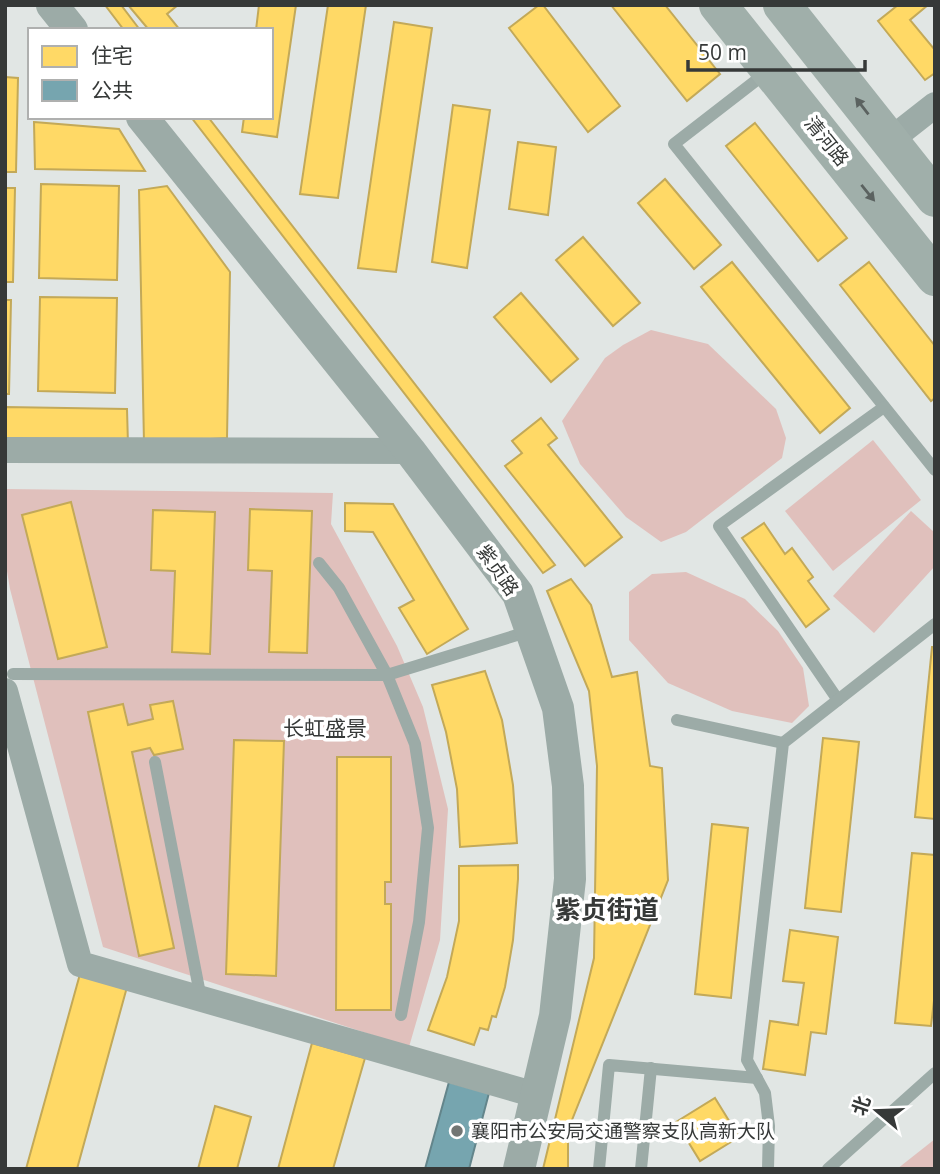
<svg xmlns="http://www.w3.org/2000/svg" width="940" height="1174" font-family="'Open Sans','Noto Sans SC',sans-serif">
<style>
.green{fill:#e0c0bc}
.homes{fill:#ffd966;stroke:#c3a958;stroke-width:2}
.public{fill:#76a5af;stroke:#63858b;stroke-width:2}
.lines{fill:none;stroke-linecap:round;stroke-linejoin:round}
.service{stroke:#9caba7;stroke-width:12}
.minor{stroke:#9caba7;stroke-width:26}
.tertiary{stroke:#9caba7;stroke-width:32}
.primary{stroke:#a0afaa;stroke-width:38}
.oneway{fill:#5b6260}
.poi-dot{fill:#727674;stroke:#fff;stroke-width:2.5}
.labels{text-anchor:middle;stroke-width:7;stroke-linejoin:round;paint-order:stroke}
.street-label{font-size:19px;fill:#363938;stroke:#fff}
.poi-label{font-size:19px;fill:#363938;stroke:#fff;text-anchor:start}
.neighbourhood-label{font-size:21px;fill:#363938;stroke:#fff}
.district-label{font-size:26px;font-weight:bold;fill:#363938;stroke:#fff}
</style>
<rect width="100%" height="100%" fill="#e1e6e4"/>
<g class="green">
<polygon points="651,330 708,344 776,409 786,438 782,458 686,532 661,542 626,517 580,464 562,421 605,358 623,345"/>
<polygon points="873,440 921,500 833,571 785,511"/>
<polygon points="5,489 333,493 331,524 397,646 423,707 448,809 440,940 409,1047 103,947 10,589 5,559"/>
<polygon points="911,511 935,533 935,566 874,633 833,596"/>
<polygon points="686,572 745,599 778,631 803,668 809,706 792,723 732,711 668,683 629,640 629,592 652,574"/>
<polygon points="935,1139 935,1169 897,1169"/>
</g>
<g class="homes">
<polygon points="105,5 121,5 140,30 124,30"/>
<polygon points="128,5 178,5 167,14 180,30 149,30"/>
<polygon points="259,5 296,5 277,137 242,132 244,117 271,117 271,30 256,30"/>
<polygon points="328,5 366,5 338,198 300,194"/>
<polygon points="539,5 543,5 620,106 588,132 509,28"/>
<polygon points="611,5 665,5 720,74 687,101"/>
<polygon points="898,5 928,5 910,20 935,50 935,73 925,80 878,21"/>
<polygon points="394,22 432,28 396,272 358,268"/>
<polygon points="5,77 18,78 16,172 5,172"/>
<polygon points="453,105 490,110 467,268 432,262"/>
<polygon points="191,117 208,117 555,565 543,573"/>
<polygon points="34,122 119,129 145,171 35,169"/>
<polygon points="755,123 847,238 818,261 726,146"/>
<polygon points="518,142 556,147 548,215 509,209"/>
<polygon points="665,179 721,245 694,269 638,203"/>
<polygon points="41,184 119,186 117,280 39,278"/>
<polygon points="167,186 230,272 227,438 144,443 139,190"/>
<polygon points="5,188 15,188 13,282 5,282"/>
<polygon points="583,237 640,303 613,326 556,260"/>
<polygon points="732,262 850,408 820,433 701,287"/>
<polygon points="869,262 935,346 935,398 931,401 840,285"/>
<polygon points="521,293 578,359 551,382 494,317"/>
<polygon points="40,297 117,298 115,393 38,391"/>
<polygon points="5,300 11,300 9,394 5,394"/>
<polygon points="5,407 127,409 128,445 5,445"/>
<polygon points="541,418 557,438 548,445 622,537 585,566 505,466 522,453 512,441"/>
<polygon points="71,502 107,647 58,659 22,515"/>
<polygon points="345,503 393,504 468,629 427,654 399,608 414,600 373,532 345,531"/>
<polygon points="250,509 312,511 307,653 269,652 272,571 248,570"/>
<polygon points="153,510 215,512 210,654 172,652 175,571 151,570"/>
<polygon points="764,523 785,554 792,548 813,577 808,581 829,609 806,627 742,538"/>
<polygon points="571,579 591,605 612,677 637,672 650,766 662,768 668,880 570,1125 568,1137 568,1169 543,1169 594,958 597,766 589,691 547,591"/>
<polygon points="932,647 935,647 935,819 915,817"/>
<polygon points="485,671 502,720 513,785 517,843 460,847 457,789 446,732 432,685"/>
<polygon points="173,701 183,749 154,755 150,748 132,752 174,948 139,956 88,712 123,704 128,725 153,719 150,705"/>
<polygon points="823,738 859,742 841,912 805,908"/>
<polygon points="234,740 284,741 276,976 226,974"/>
<polygon points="337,757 391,757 391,882 385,882 385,904 391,904 391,1010 336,1010"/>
<polygon points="712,824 748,828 731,998 695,994"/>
<polygon points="912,853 935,855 935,992 931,1026 895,1023"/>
<polygon points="518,865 518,879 513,940 505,987 496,1017 492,1016 488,1030 480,1028 474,1045 428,1030 447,977 459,921 459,866"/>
<polygon points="790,930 838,937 826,1034 811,1032 805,1075 763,1069 770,1021 798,1025 804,983 783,981"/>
<polygon points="80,974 127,987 77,1169 26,1169"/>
<polygon points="312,1043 365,1058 333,1169 278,1169"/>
<polygon points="715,1098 739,1137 700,1161 676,1122"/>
<polygon points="215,1106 251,1117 237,1169 198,1169"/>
</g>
<polygon class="public" points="449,1082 489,1093 469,1169 425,1169"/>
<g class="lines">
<g class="service">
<polyline points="767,72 674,144 935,470"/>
<polyline points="319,563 339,588 387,675 415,744 428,828 419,922 401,1015"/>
<polyline points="13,674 387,675 530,631"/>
<polyline points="838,700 719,526 884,407"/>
<polyline points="677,720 783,743"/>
<polyline points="155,762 201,999"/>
<polyline points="599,1169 609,1065 757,1078"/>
<polyline points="641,1169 651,1068"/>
<polyline points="768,1169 769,1126 765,1093 747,1060 783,743 935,624"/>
<polyline points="828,1169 935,1073"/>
</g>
<g class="minor">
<polyline points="889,141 935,105"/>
<polyline points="5,450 410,451"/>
<polyline points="5,691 80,964 536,1095"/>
</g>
<g class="tertiary">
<polyline points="52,5 72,30"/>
<polyline points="142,117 410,451 518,594 558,708 568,786 570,879 555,1016 519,1169"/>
</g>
<g class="primary">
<polyline points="718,5 935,277"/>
<polyline points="782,5 935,198"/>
</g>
</g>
<defs><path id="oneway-solid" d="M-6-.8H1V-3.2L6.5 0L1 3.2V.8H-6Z" transform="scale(1.75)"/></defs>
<g class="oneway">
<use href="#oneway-solid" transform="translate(862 106) rotate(-128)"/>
<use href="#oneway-solid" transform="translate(868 193) rotate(51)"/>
</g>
<circle class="poi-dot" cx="457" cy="1131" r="7"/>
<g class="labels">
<g class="street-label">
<text transform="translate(827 141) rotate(51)" y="7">清河路</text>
<text transform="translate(498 570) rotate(55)" y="7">紫贞路</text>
</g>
<g class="poi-label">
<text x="471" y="1138">襄阳市公安局交通警察支队高新大队</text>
</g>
<g class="neighbourhood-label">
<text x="325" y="736">长虹盛景</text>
</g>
<g class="district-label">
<text x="607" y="919">紫贞街道</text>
</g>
</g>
<rect width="940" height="1174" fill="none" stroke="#363938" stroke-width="14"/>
<rect x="28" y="28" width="245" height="91" fill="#ffffff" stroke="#afb0af" stroke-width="2"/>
<rect x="42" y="46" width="35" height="21" fill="#ffd966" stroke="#afb0af" stroke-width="2"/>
<text x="91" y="63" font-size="21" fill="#363938">住宅</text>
<rect x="42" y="80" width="35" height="21" fill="#76a5af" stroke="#afb0af" stroke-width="2"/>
<text x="91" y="98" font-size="21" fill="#363938">公共</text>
<g transform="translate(877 1111) rotate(289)" stroke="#ffffff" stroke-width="5" paint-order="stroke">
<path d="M0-5L12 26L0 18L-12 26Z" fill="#363938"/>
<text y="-10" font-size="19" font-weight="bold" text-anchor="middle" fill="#363938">北</text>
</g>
<path d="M688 60v10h177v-10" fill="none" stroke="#363938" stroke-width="3.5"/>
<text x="698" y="60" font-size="21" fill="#363938" stroke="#ffffff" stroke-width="5" paint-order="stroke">50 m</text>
</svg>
